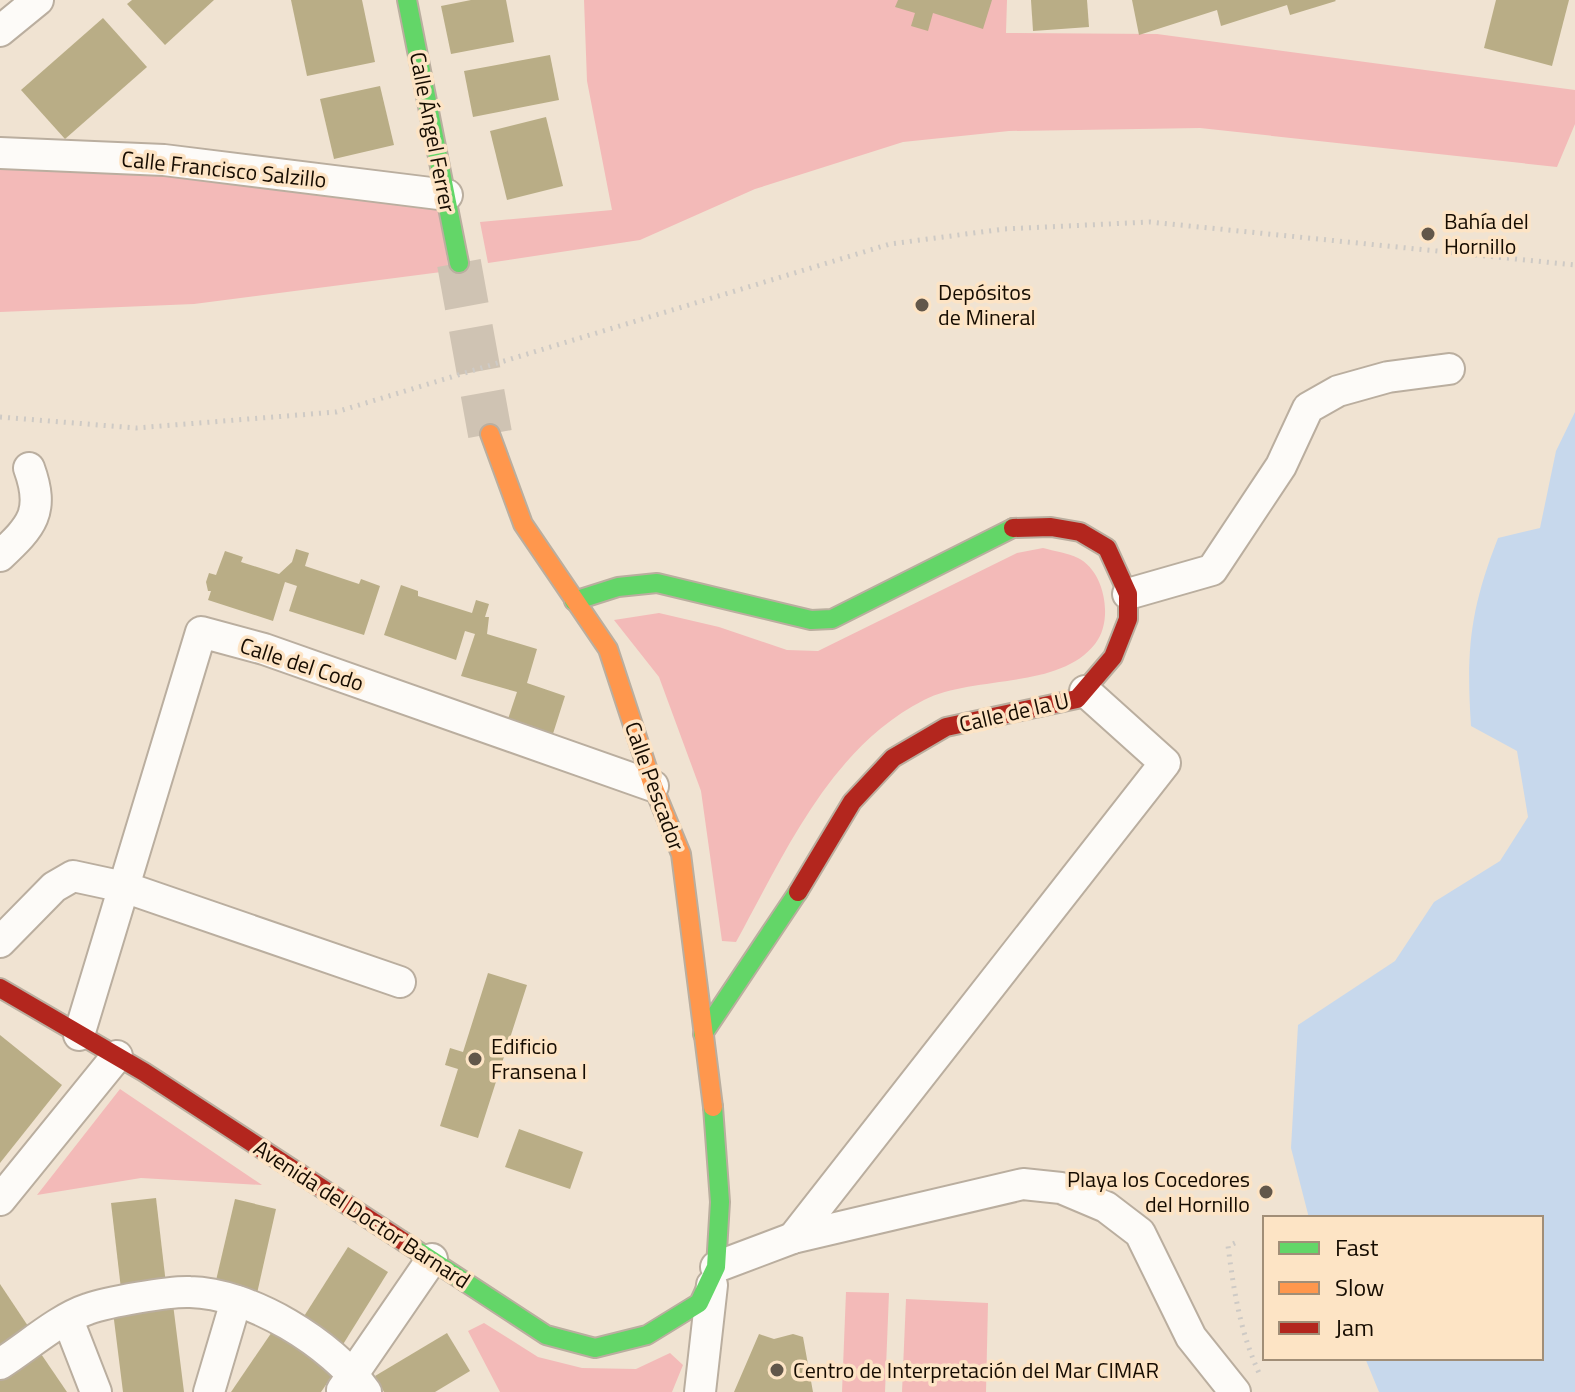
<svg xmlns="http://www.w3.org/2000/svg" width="1575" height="1392" font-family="'Titillium Web',sans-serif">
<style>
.green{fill:#f3bab8}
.water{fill:#c7d8ec}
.building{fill:#b9ad86}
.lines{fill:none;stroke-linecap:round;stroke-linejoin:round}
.secondary-tunnel{stroke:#cfc3b3;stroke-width:44;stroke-dasharray:44 22;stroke-linecap:butt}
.street-casing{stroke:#baae9f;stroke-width:34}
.fast-casing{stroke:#baae9f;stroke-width:22}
.slow-casing{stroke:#baae9f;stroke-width:22}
.jam-casing{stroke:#baae9f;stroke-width:22}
.path{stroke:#cecac5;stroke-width:5;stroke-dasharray:2 6;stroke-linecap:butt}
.street{stroke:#fdfbf8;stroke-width:30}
.fast{stroke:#63d668;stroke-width:18}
.slow{stroke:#ff974d;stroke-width:18}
.jam{stroke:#b3261e;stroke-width:18}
.poi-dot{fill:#62574a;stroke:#fde4c5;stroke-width:3}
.labels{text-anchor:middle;stroke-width:7;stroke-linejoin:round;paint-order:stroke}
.street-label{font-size:22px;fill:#160c01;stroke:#fde4c5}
.poi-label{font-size:22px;fill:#160c01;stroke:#fde4c5;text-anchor:start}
</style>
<rect width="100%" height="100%" fill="#f0e3d2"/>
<g class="green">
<polygon points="584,0 1007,0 1006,33 1157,34 1575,90 1575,124 1557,167 1200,128 1009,131 903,142 755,189 640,240 488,263 480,222 612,210 587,81"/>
<polygon points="66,168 189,173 439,210 449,271 194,304 0,312 0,169"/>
<path d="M 1043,548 C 1054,551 1068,553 1078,558 C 1105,571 1114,621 1095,644 C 1059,690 973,675 924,700 C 830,748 785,853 736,942 L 722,941 L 701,791 L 659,677 L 614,620 L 659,613 L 719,627 L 787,650 L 818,651 L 1017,553 Z"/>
<polygon points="120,1089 262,1185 141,1178 37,1195"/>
<polygon points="846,1292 889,1293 885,1392 842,1392"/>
<polygon points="906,1299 988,1303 986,1392 902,1392"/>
<polygon points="484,1323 538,1357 582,1368 636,1369 670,1353 683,1365 672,1392 500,1392 468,1331"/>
</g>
<path class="water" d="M 1575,412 L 1575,1392 L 1379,1392 L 1365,1358 L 1541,1358 L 1541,1218 L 1309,1218 L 1291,1148 L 1298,1025 L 1395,961 L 1434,902 L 1500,861 L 1528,817 L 1517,751 L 1471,726 C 1466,649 1470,610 1498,538 L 1540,528 L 1556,451 Z"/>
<g class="building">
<polygon points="132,0 214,0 165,45 127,4"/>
<polygon points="291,0 362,0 375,62 307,76"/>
<polygon points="471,0 506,0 514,42 451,54 441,6"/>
<polygon points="898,0 992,0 983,29 933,13 928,31 911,26 915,13 895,7"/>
<polygon points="1031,0 1087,0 1089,27 1033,31"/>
<polygon points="1132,0 1335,0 1336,1 1290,15 1287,5 1221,26 1217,10 1139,35"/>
<polygon points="1496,0 1569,0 1552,66 1484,48"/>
<polygon points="103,18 147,67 65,139 21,90"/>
<polygon points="550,55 559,100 473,117 464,71"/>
<polygon points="380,86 394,145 334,159 320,99"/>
<polygon points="546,117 563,186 507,200 490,131"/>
<polygon points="296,549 309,553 305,566 359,584 361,579 380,586 364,635 289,611 297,586 285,582 273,621 208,600 211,591 208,591 206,582 209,573 216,575 225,551 243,557 241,562 279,574 292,562"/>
<polygon points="401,585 418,591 418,596 472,613 476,600 489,604 485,617 489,617 487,634 537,649 527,683 565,696 551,740 506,725 517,692 461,676 475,634 465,631 456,660 384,635"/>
<polygon points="488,973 527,985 478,1138 440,1126 458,1069 445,1065 450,1048 463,1052"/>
<polygon points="0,1035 62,1085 0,1163"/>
<polygon points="519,1129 583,1152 570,1189 505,1167"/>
<polygon points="156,1198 166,1284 121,1289 111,1203"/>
<polygon points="235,1199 276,1209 256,1298 214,1289"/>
<polygon points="348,1247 388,1272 342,1346 301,1321"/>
<polygon points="0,1284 34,1335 0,1356"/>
<polygon points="173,1304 184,1392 123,1392 113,1312"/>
<polygon points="276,1326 334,1373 321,1392 231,1392"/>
<polygon points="447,1333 470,1371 435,1392 384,1392 375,1376"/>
<polygon points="759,1334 774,1339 793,1334 803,1337 813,1392 734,1392"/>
<polygon points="37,1348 67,1392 0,1392 0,1371"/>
</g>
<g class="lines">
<polyline class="secondary-tunnel" points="459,263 490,434"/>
<defs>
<g id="street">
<polyline points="0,31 38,0"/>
<polyline points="0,153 164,160 447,195"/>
<path d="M 0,556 C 32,526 45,512 29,468"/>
<polyline points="1128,594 1212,570 1281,466 1308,408 1338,391 1388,377 1449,369"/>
<polyline points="0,942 54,887 73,876 124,887 400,982"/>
<polyline points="79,1035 201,632 264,649 653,786"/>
<polyline points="0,1200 117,1056"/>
<polyline points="793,1238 1165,763 1085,691"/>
<polyline points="716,1267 793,1238 1023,1184 1061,1188 1106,1207 1140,1233 1191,1337 1235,1392"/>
<polyline points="68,1320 96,1392"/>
<path d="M 0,1364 C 27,1347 58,1319 88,1309 C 107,1302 170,1291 190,1292 C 250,1293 333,1344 366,1392"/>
<polyline points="342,1390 432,1259"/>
<polyline points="209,1392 236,1301"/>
<polyline points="700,1392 712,1285"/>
</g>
<g id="fast">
<polyline points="407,0 459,263"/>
<polyline points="574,601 618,587 657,583 811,620 832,619 1013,528"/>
<polyline points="703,1034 798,892"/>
<polyline points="404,1242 546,1335 595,1348 647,1335 699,1303 716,1267 720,1202 713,1107"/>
</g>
<polyline id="slow" points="490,434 523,524 608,649 653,786 681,854 713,1107"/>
<g id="jam">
<polyline points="798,892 852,802 893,758 946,727 1077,699 1113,657 1128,619 1128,594 1107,548 1080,532 1051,527 1013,528"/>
<polyline points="0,988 144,1072 404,1242"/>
</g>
</defs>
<use href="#street" class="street-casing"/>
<use href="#fast" class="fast-casing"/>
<use href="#slow" class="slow-casing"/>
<use href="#jam" class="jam-casing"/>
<g class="path">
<polyline points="0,417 136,428 336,412 890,244 1004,229 1150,222 1575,265"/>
<path d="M 1235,1243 L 1228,1246 C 1234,1292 1240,1331 1259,1373"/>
</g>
<use href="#street" class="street"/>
<use href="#fast" class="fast"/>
<use href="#slow" class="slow"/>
<use href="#jam" class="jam"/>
</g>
<g class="poi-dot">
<circle cx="1428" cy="234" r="8"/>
<circle cx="922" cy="305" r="8"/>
<circle cx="475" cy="1059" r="8"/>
<circle cx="1266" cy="1192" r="8"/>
<circle cx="777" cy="1370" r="8"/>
</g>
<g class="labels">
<g class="street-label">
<text transform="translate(433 132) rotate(79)" y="8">Calle Ángel Ferrer</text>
<text transform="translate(224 169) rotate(6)" y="8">Calle Francisco Salzillo</text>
<text transform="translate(302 664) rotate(18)" y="8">Calle del Codo</text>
<text transform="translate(1014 712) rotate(-13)" y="8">Calle de la U</text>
<text transform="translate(655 786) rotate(70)" y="8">Calle Pescador</text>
<text transform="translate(362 1214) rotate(33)" y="8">Avenida del Doctor Barnard</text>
</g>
<g class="poi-label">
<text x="1444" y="229">Bahía del<tspan x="1444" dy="25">Hornillo</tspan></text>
<text x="938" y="300">Depósitos<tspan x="938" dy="25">de Mineral</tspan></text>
<text x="491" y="1054">Edificio<tspan x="491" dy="25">Fransena I</tspan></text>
<text x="1250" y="1187" text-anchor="end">Playa los Cocedores<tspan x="1250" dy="25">del Hornillo</tspan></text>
<text x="793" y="1378">Centro de Interpretación del Mar CIMAR</text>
</g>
</g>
<rect x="1263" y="1216" width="280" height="144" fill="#fde4c5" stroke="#a18e77" stroke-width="2"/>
<rect x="1279" y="1242" width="40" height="12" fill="#63d668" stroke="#a18e77" stroke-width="2"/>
<text x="1335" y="1256" font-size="24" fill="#160c01">Fast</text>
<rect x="1279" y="1282" width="40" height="12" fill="#ff974d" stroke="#a18e77" stroke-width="2"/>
<text x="1335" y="1296" font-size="24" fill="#160c01">Slow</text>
<rect x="1279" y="1322" width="40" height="12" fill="#b3261e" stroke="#a18e77" stroke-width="2"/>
<text x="1335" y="1336" font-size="24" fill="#160c01">Jam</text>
</svg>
